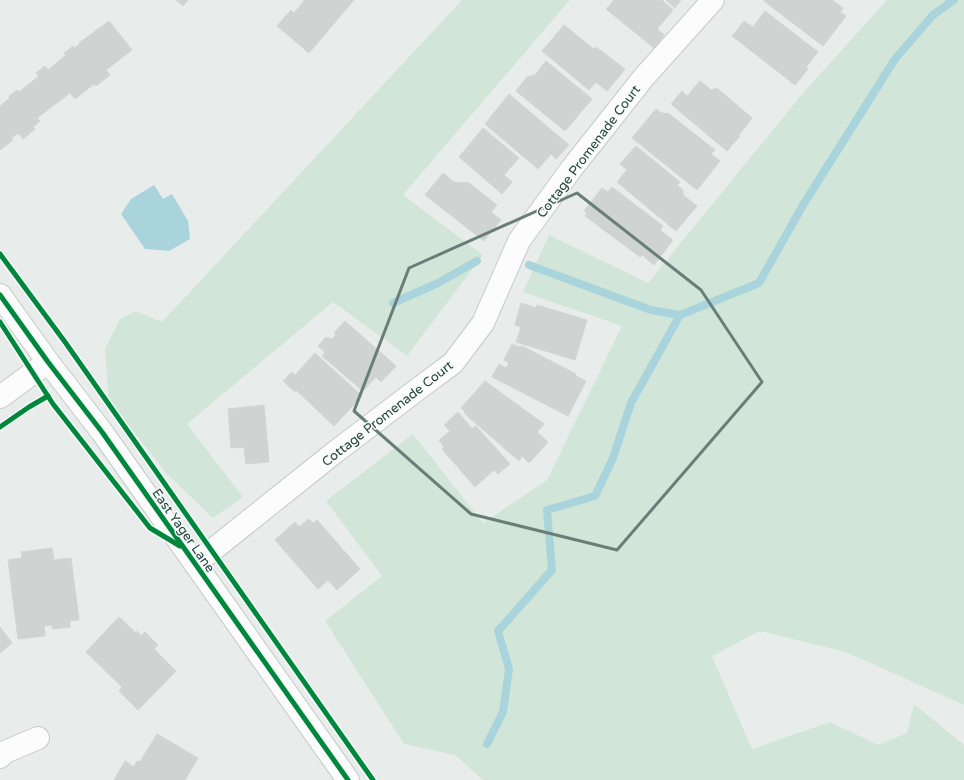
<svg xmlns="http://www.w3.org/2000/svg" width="964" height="780" font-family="'Varela Round',sans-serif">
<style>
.green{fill:#d1e6d8}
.water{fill:#a9d4db}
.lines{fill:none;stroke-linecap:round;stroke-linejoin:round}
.stream{stroke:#a9d4db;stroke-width:8}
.building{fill:#cfd4d2;stroke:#d1d6d4}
.minor-casing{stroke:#c5cac8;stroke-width:24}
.tertiary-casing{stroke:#c5cac8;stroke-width:24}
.minor{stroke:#fcfcfc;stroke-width:22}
.tertiary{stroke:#fcfcfc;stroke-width:22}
.cycleway-casing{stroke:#f7fbf9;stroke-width:8}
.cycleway{stroke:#00873e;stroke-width:5}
.marked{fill:none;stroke:#697e78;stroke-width:3;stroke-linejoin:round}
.labels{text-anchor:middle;stroke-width:3;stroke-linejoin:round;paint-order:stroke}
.street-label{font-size:13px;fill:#24423a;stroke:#f7fbf9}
</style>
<rect width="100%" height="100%" fill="#e8edeb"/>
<g class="green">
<polygon points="462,0 570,0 403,195 483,255 407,356 333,302 187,424 243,497 213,518 167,474 109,401 105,349 120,319 136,311 162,322"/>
<polygon points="887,0 964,0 964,705 846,652 760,631 712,656 752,749 830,722 878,745 907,733 914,704 964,745 964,780 483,780 455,755 404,744 325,621 382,576 326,501 413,434 483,523 547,480 622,326 523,292 549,235 648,283 803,93"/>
</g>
<polygon class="water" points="154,185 163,199 172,194 188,221 190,239 169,251 145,249 121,214 131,199"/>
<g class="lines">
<g class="stream">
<polyline points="529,265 651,310 680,315"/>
<polyline points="393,303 438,283 477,261"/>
<polyline points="487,744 503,712 509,669 498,631 552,570 547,510 595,496 613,458 631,403 680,315 759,283 803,205 895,59 933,15 954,0"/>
</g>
</g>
<g class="building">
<polygon points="176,0 188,0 183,6"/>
<polygon points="304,0 354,0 309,53 277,26 291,10 294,13 304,1"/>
<polygon points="614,0 662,0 673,10 657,29 664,35 654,48 606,9"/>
<polygon points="666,0 681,0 675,8"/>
<polygon points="765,0 832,0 843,8 840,12 846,16 823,46 764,1"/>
<polygon points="765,11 818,52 806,67 808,69 795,85 732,36 744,21 753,27"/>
<polygon points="109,21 132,50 106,70 110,75 96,86 94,84 75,99 70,93 37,118 40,121 33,127 35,129 23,139 18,133 11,138 13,140 0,150 0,106 10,98 9,96 17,90 19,92 39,76 36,73 45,66 48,70 66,55 64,53 73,46 74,48 80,44 79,43"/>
<polygon points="564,25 594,49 596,47 625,69 607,91 596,82 589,90 542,51"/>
<polygon points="546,61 592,99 565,131 516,91 527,77 535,75"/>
<polygon points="700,81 711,90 717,88 752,118 739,135 740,136 727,151 671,104 682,91 687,96"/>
<polygon points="509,94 569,145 556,159 551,154 538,169 485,124"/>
<polygon points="656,109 662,113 667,114 668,113 715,150 711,154 720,161 697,190 632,138"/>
<polygon points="483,128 519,158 504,175 512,182 502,194 459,157"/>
<polygon points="636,146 680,182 677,185 683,190 683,195 697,206 676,231 617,182 627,170 620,164"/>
<polygon points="443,173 454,182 469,183 497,205 491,212 501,220 484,241 425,195"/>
<polygon points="612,187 663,226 660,230 673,240 654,265 642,255 640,257 585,216 587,213 584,211 602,188 608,192"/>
<polygon points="521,303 536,308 537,305 587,320 575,360 516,342 521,327 515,325"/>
<polygon points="345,321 396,366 381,382 376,377 363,391 322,356 325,352 318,346 326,337 332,339 336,335 334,333"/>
<polygon points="512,344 519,347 522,346 576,374 576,376 586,381 568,416 492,377 499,364 506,368 509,363 504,360"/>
<polygon points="315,353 362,396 334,426 296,390 295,392 283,381 292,372 295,375"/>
<polygon points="485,381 544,424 537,432 548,442 529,463 522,456 519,461 464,413 465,412 461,408"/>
<polygon points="264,405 269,462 246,464 244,447 231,448 228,409"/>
<polygon points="458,412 472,429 476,426 510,464 498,474 494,470 475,487 442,449 444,447 439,440 450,431 444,425"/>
<polygon points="309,519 313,523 317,520 360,569 337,590 328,580 318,589 275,540 295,522 299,527"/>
<polygon points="52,548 54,560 71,558 79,620 70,621 70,627 53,629 52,625 44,626 45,636 18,639 8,560 22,558 21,552"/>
<polygon points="119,617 136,633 137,631 141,636 145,632 158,645 154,649 176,671 138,710 119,691 122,687 86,652"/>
<polygon points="0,627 12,643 0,653"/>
<polygon points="157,734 198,758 185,780 114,780 125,761 134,767 137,761 140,762"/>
</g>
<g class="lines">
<defs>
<g id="minor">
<polyline points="0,397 48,362"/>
<polyline points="195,564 334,453 422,386 453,363 483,323 519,241 572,168 644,77 713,0"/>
<polyline points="0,757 5,752 38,738"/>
</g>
<polyline id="tertiary" points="0,295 48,362 102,432 348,780"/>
</defs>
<use href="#minor" class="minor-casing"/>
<use href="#tertiary" class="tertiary-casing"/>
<use href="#minor" class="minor"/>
<use href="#tertiary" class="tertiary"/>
<defs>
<g id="cycleway">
<polyline points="0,254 65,342 373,780"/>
<polyline points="0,295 48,362 102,432 348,780"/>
<polyline points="0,322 53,404 150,528 180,546"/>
<polyline points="0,427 29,407 48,396"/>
</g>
</defs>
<use href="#cycleway" class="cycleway-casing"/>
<use href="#cycleway" class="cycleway"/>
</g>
<path class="marked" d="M 577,193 L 701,290 L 762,382 L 617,550 L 471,514 L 354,411 L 409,268 Z"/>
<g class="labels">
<g class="street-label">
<text transform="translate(588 151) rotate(-53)" y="5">Cottage Promenade Court</text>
<text transform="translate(387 413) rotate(-38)" y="5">Cottage Promenade Court</text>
<text transform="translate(184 530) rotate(55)" y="5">East Yager Lane</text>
</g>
</g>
</svg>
